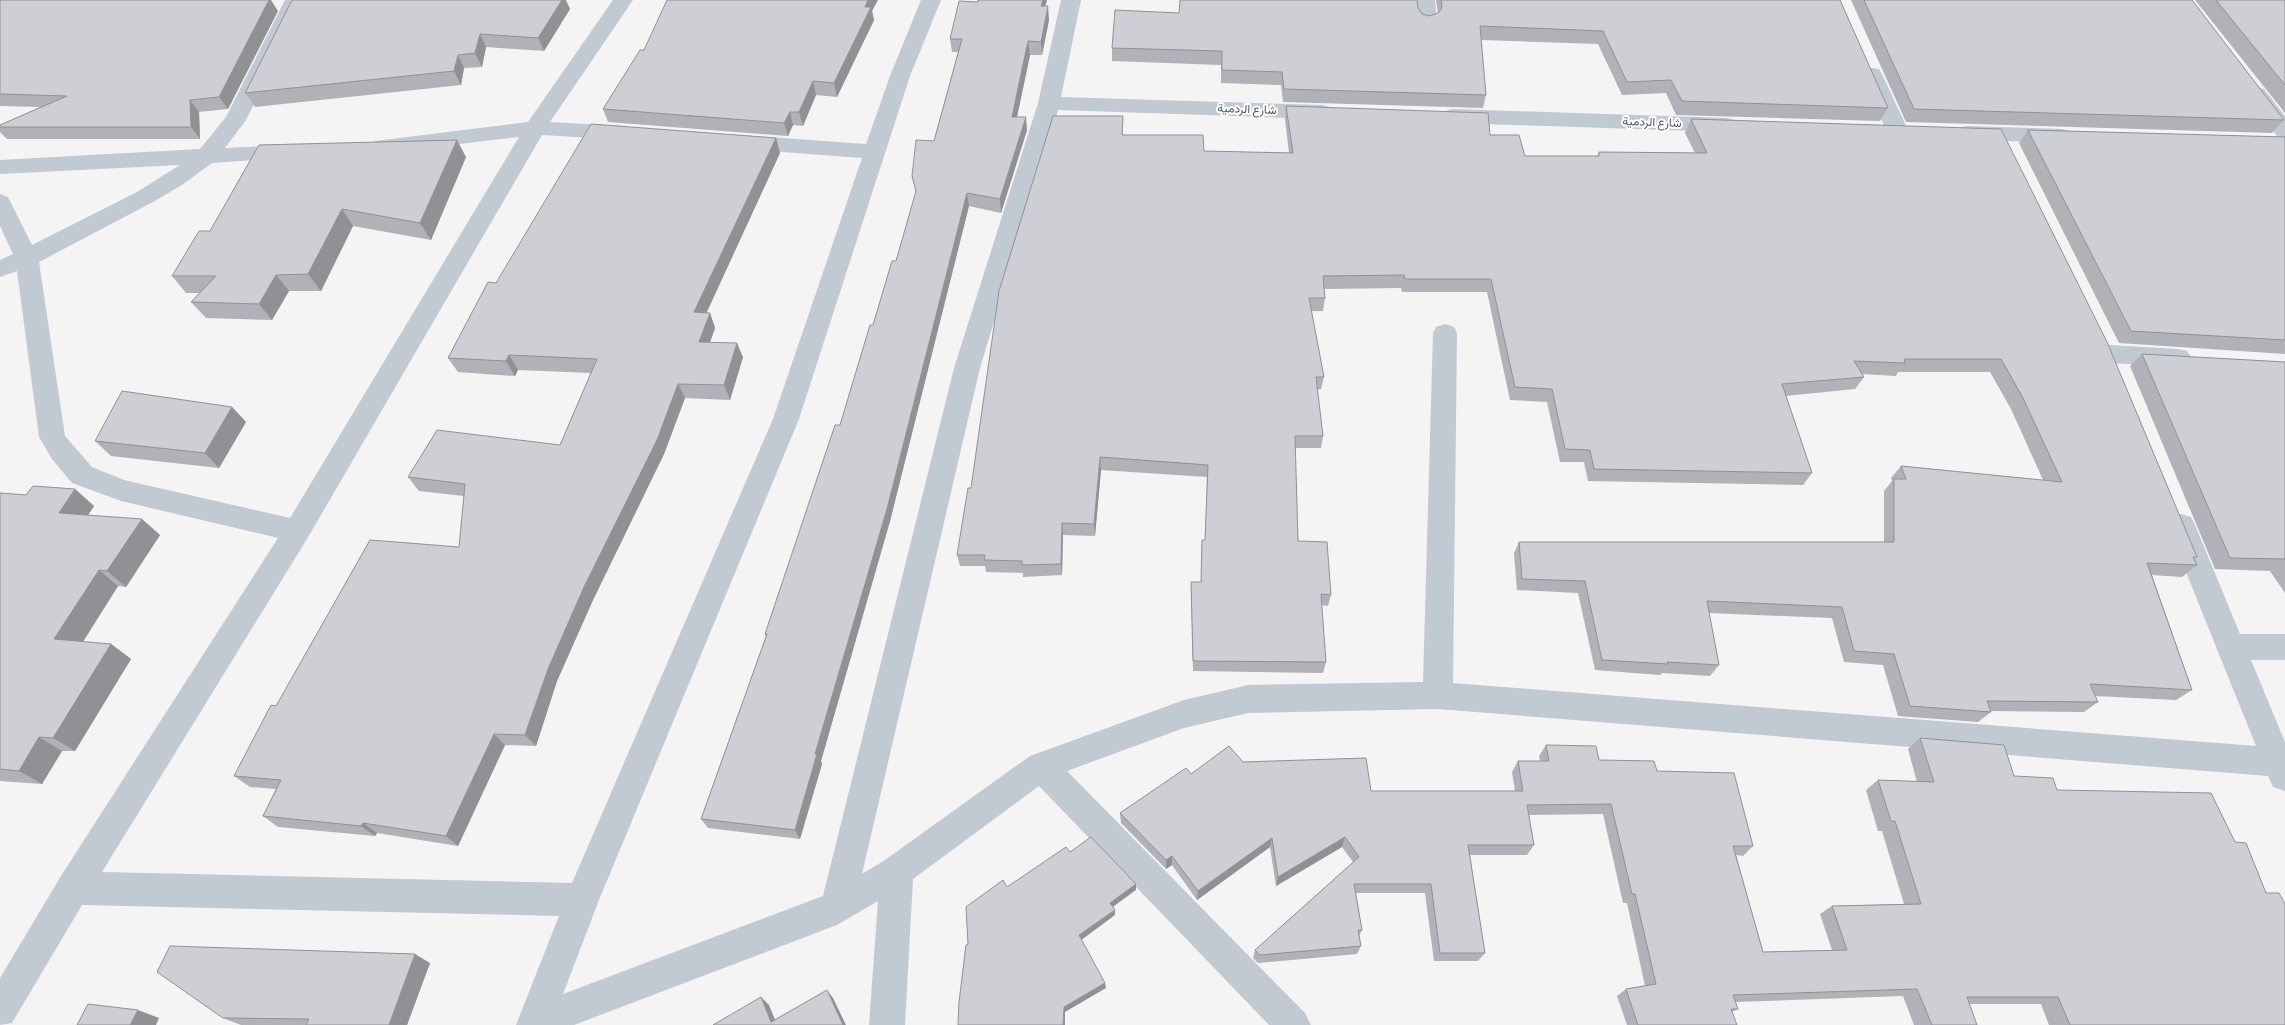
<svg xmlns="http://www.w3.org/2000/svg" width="2285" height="1025" font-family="Commissioner,Vazirmatn,sans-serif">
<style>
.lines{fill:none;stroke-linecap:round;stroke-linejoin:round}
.minor{fill:#c1cad2;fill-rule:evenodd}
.wall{fill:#b0b2b7}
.shaded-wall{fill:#909195}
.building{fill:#cdcfd5;stroke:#909195}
.labels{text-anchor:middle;stroke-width:4;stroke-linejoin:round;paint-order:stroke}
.far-street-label{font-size:12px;fill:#4a5661;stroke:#fff}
</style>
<rect width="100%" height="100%" fill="#f5f3f3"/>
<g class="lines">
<g class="minor">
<polygon points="285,0 305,0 246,120 225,148 292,145 300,147 303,152 300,157 212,163 182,185 153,202 39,262 65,436 92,467 124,480 290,518 519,137 383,153 375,151 372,146 375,141 528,122 613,0 633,0 550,122 626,126 634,128 637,133 634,138 626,140 542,135 307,539 102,872 572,883 773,419 862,158 741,149 733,147 730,142 733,137 741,135 866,144 890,76 921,0 941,0 910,76 799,419 599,900 563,994 823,896 954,368 1038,103 1061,0 1081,0 1061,97 1322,105 1330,107 1333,112 1330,117 1322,119 1058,110 980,368 862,874 885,860 1030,756 1184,700 1248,685 1423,682 1433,333 1436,327 1445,324 1454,327 1457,333 1453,683 2256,746 2167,525 2171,517 2181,514 2191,517 2195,525 2240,634 2285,634 2285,660 2251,660 2285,742 2285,791 2273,787 2268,776 1438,709 1248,713 1184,728 1067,771 1305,1013 1311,1025 1269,1025 1039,786 913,879 905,1025 869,1025 878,901 837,925 574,1025 516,1025 559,916 82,905 12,1023 0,1025 0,978 61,876 278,538 121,501 72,483 52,459 39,437 17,271 0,277 0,260 13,254 0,226 0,194 8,197 32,245 137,192 180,165 0,174 0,160 200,149 226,117"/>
<polygon points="1415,0 1435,0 1437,21 1434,25 1427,27 1420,25 1417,21"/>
<polygon points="1872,68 1879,69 1882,74 1908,130 1905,135 1897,137 1889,135 1886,130 1862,74 1865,69"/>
<polygon points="2257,87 2264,89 2285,116 2285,138 2277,136 2246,94 2250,89"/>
<polygon points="1453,109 1727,118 1735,120 1738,125 1735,130 1727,132 1453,123 1445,121 1442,116 1445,111"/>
<polygon points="1967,126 2062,129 2070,131 2073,136 2070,141 2062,143 1967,140 1959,138 1956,133 1959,128"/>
<polygon points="2110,345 2178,349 2187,351 2191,358 2187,365 2178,367 2110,363 2101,361 2097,354 2101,347"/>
</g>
</g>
<g class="wall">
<polygon points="0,0 278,11 228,109 199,112 200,139 7,139 0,132 0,125 40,107 0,106"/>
<polygon points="1436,0 1840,0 1888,108 1880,121 1676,115 1666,93 1622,95 1598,44 1481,40 1486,95 1483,108 1283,102 1281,85 1221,83 1221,65 1112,61 1112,48 1179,13 1418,8 1422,14 1429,16 1438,13"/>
<polygon points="1851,0 2192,0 2284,120 2272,133 1906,122"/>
<polygon points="2195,0 2285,0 2285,113"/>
<polygon points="1046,6 1049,20 1042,55 1030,55 1017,117 1027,130 1001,213 969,206 890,521 821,761 822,764 800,839 708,828 701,819 766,637 765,634 840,425 873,325 896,261 916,193 912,176 934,141 958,52 952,52 950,39"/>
<polygon points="570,9 544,51 486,47 482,67 464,68 461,85 255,107 245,93"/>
<polygon points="872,11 874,20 837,97 816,95 803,126 793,125 788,136 608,122 603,109 644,50"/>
<polygon points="1286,106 1490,135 1525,156 1597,156 1599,152 1695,153 1685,133 1691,119 2001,129 2197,557 2194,559 2197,565 2182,577 2152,575 2192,690 2176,700 2095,696 2098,702 2084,712 1991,711 1991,712 1978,722 1898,716 1883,665 1844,662 1832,618 1709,613 1719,665 1710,676 1662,673 1660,675 1595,670 1578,593 1517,590 1514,553 1519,542 1884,542 1884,491 1892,481 1891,478 1901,466 2043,480 2011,409 1990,372 1898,372 1896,376 1862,374 1864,377 1855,389 1785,396 1812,473 1803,485 1588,481 1584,462 1560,462 1547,402 1510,400 1487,292 1402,292 1401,288 1324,289 1325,298 1323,311 1311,311 1324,377 1321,389 1317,390 1323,436 1321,448 1295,448 1298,541 1331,595 1328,606 1321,605 1326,662 1323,673 1193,671 1191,593 1191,582 1201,582 1202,540 1205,540 1207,477 1101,470 1095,536 1063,535 1062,575 1023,577 1023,573 986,572 985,566 960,566 957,555 971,488 1123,130 1123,135 1204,151 1289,153 1285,119"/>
<polygon points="2028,130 2285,137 2285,354 2119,343 2019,143"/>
<polygon points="776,138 780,153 706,313 710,313 715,328 710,342 743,357 730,400 685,398 664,454 593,600 557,681 536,746 505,745 458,846 377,833 375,836 278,827 263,816 276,789 250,787 234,776 276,706 459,547 464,496 419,491 408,477 560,445 591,373 518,370 515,376 458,372 448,358 496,283"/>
<polygon points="466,157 431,240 353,226 321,291 289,291 272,320 206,318 191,302 200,293 186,293 172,276 210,231"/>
<polygon points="2142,354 2285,362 2285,593 2270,571 2215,569 2130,366"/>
<polygon points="232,407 246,422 219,468 111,456 95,441"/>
<polygon points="75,489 94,506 88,515 160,535 126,587 118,586 83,642 111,644 131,659 75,751 62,751 42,784 0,781 0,493 26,495"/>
<polygon points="1920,738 2014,776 2057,790 2285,1025 2049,1025 2041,1004 1969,1004 1977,1025 1914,1025 1903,996 1735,1002 1738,1009 1732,1012 1737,1025 1627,1025 1617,996 1626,989 1645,986 1627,903 1623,903 1603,814 1529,815 1534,845 1527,855 1470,855 1485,953 1478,961 1434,961 1425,893 1356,893 1362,930 1359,936 1361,946 1357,954 1258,963 1253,958 1255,950 1353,862 1342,847 1276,886 1270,847 1197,900 1172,865 1166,869 1121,823 1120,813 1191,774 1243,762 1371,791 1515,791 1512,772 1518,761 1540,761 1539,756 1546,745 1599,760 1657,771 1753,846 1743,856 1736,855 1763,952 1832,950 1820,914 1832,906 1904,904 1882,831 1878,831 1866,790 1878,780 1917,782 1908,749"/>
<polygon points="430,963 407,1025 241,1025 223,1018"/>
</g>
<g class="shaded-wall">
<polygon points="269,0 271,0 278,11 228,109 219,97"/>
<polygon points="562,0 566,0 570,9 544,51 538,38"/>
<polygon points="868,0 878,0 872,11 874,20 837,97 834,83 865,7"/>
<polygon points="1043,0 1047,0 1042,20 1041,6"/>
<polygon points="1048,6 1049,20 1042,55 1041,42"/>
<polygon points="480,34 486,47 482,67 475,53"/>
<polygon points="1028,41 1030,55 1014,131 1012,117"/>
<polygon points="458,55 464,68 461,85 454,71"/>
<polygon points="813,81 816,95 803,126 799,112"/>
<polygon points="190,100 199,112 200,139 191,127"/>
<polygon points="790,112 793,125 788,136 784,123"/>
<polygon points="1026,117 1027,130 1001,213 1000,199"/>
<polygon points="776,138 780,153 700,327 694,312"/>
<polygon points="457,140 466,157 431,240 420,223"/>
<polygon points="967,193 969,206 890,521 821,761 822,764 800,839 795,830"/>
<polygon points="342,209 353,226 321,291 308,274"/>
<polygon points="276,275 289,291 272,320 259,304"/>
<polygon points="710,313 715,328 705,356 699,342"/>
<polygon points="737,343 743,357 730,400 724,385"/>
<polygon points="509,355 518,370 515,376 506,361"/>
<polygon points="678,384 685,398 664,454 593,600 557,681 536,746 525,735 548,669 584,587"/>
<polygon points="232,407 246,422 219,468 205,453"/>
<polygon points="1100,457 1101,470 1095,536 1094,524"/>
<polygon points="75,489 94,506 79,529 59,513"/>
<polygon points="142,519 160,535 126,587 107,571"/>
<polygon points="1062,523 1063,535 1062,575 1061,564"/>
<polygon points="99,570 118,586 75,654 54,639"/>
<polygon points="111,644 131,659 75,751 53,738"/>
<polygon points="494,734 505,745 458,846 446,836"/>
<polygon points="39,737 62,751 42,784 19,771"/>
<polygon points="363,823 377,833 375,836 361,826"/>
<polygon points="1345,837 1342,847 1276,886 1278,877"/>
<polygon points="1272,838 1270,847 1197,900 1198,891"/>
<polygon points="1172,856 1172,865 1166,869 1166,860"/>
<polygon points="1136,884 1136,890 1110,909 1110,903"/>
<polygon points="1115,910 1115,915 1080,941 1079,935"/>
<polygon points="415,954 430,963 407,1025 389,1025"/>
<polygon points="1105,983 1106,988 1065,1012 1065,1025 1063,1025 1064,1007"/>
<polygon points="827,990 833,998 846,1025 843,1025"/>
<polygon points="761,997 769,1005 777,1025 771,1022"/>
<polygon points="138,1010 159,1018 156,1025 130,1025"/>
</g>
<g class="building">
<polygon points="0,0 269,0 219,97 190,100 191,127 0,127 0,125 67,96 0,94"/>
<polygon points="292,0 562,0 538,38 480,34 475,53 458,55 454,71 245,93"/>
<polygon points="667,0 868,0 865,7 871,7 834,83 813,81 799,112 790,112 784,123 603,109 640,50 644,50"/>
<polygon points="978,0 1043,0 1041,6 1048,6 1041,42 1028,41 1012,117 1026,117 1000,199 967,193 887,509 815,754 817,754 795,830 701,819 767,634 765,634 835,425 840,425 870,325 873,325 892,261 896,261 916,191 912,176 916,140 934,141 962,39 950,39 959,1 978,2"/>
<polygon points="1180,0 1417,0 1418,8 1422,14 1429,16 1438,13 1442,8 1441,0 1840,0 1888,108 1682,101 1671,80 1627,82 1603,31 1480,26 1486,95 1284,89 1282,72 1222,70 1222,51 1112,48 1115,10 1179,13"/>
<polygon points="1864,0 2192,0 2284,120 1914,109"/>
<polygon points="2216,0 2285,0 2285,85"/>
<polygon points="1286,106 1488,113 1490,135 1519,135 1525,156 1599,156 1599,152 1707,153 1691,119 2001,129 2107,342 2197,557 2193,557 2197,565 2147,563 2192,690 2090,684 2098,702 1987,701 1991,712 1910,706 1894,654 1854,651 1842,607 1707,601 1719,665 1667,662 1668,664 1602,660 1585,581 1522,579 1519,542 1894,542 1894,479 1906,479 1901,466 2062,482 2022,396 2001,359 1904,359 1905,363 1854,361 1864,377 1782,384 1812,473 1594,469 1590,450 1565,449 1552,389 1515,387 1491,279 1405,279 1404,275 1323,276 1325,298 1309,298 1324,377 1316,377 1323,436 1295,436 1298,541 1327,542 1331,595 1321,594 1326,662 1193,661 1191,582 1201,582 1202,540 1205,540 1208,465 1100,457 1094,524 1062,523 1061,564 1022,565 1022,561 984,560 985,555 957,555 968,488 971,488 999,291 1053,116 1123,116 1122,135 1203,135 1204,151 1293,153"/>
<polygon points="591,124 776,138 694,312 710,313 699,342 737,343 724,385 678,384 657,440 584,587 548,669 525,735 494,734 446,836 363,823 361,826 263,816 281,780 234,776 271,705 276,706 370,540 459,547 465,484 408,477 437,430 560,445 597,359 509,355 506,361 448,358 488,282 496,283"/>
<polygon points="2028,130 2285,137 2285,340 2131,331"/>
<polygon points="457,140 420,223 342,209 308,274 276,275 259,304 191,302 216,276 172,276 199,231 210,231 259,145"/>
<polygon points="2142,354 2285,362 2285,559 2230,558"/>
<polygon points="122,391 232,407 205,453 95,441"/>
<polygon points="33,486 75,489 59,513 142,519 107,571 99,570 54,639 111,644 53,738 39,737 19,771 0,769 0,493 26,495"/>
<polygon points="1920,738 2004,745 2014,776 2053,778 2057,790 2211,793 2235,842 2246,843 2266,893 2279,893 2285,904 2285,1025 2070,1025 2058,997 1967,997 1977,1025 1932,1025 1917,989 1733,995 1738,1009 1731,1009 1737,1025 1638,1025 1626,989 1656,984 1635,894 1632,894 1611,804 1527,805 1534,845 1468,845 1485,953 1440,953 1431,884 1354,884 1362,930 1358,930 1361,946 1260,955 1255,950 1359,857 1345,837 1278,877 1272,838 1198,891 1172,856 1166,860 1120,813 1186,768 1191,774 1229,746 1243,762 1366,758 1371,791 1523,791 1518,761 1549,761 1546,745 1596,746 1599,760 1654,761 1657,771 1734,773 1753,846 1733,846 1763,952 1847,950 1832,906 1921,904 1895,821 1891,821 1878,780 1934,782"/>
<polygon points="1091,837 1136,884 1110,903 1115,910 1079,935 1105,983 1064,1007 1063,1025 958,1025 959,1002 966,945 968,944 966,907 1003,880 1007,887 1066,847 1070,852"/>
<polygon points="170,946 415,954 389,1025 306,1025 309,1019 223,1018 157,972"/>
<polygon points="827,990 843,1025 713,1025 761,997 771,1022"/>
<polygon points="88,1004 138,1010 130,1025 77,1025"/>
</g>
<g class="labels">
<g class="far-street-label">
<text transform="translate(1247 109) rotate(2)" y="4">شارع الردمية</text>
<text transform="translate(1652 122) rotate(2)" y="4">شارع الردمية</text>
</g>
</g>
</svg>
